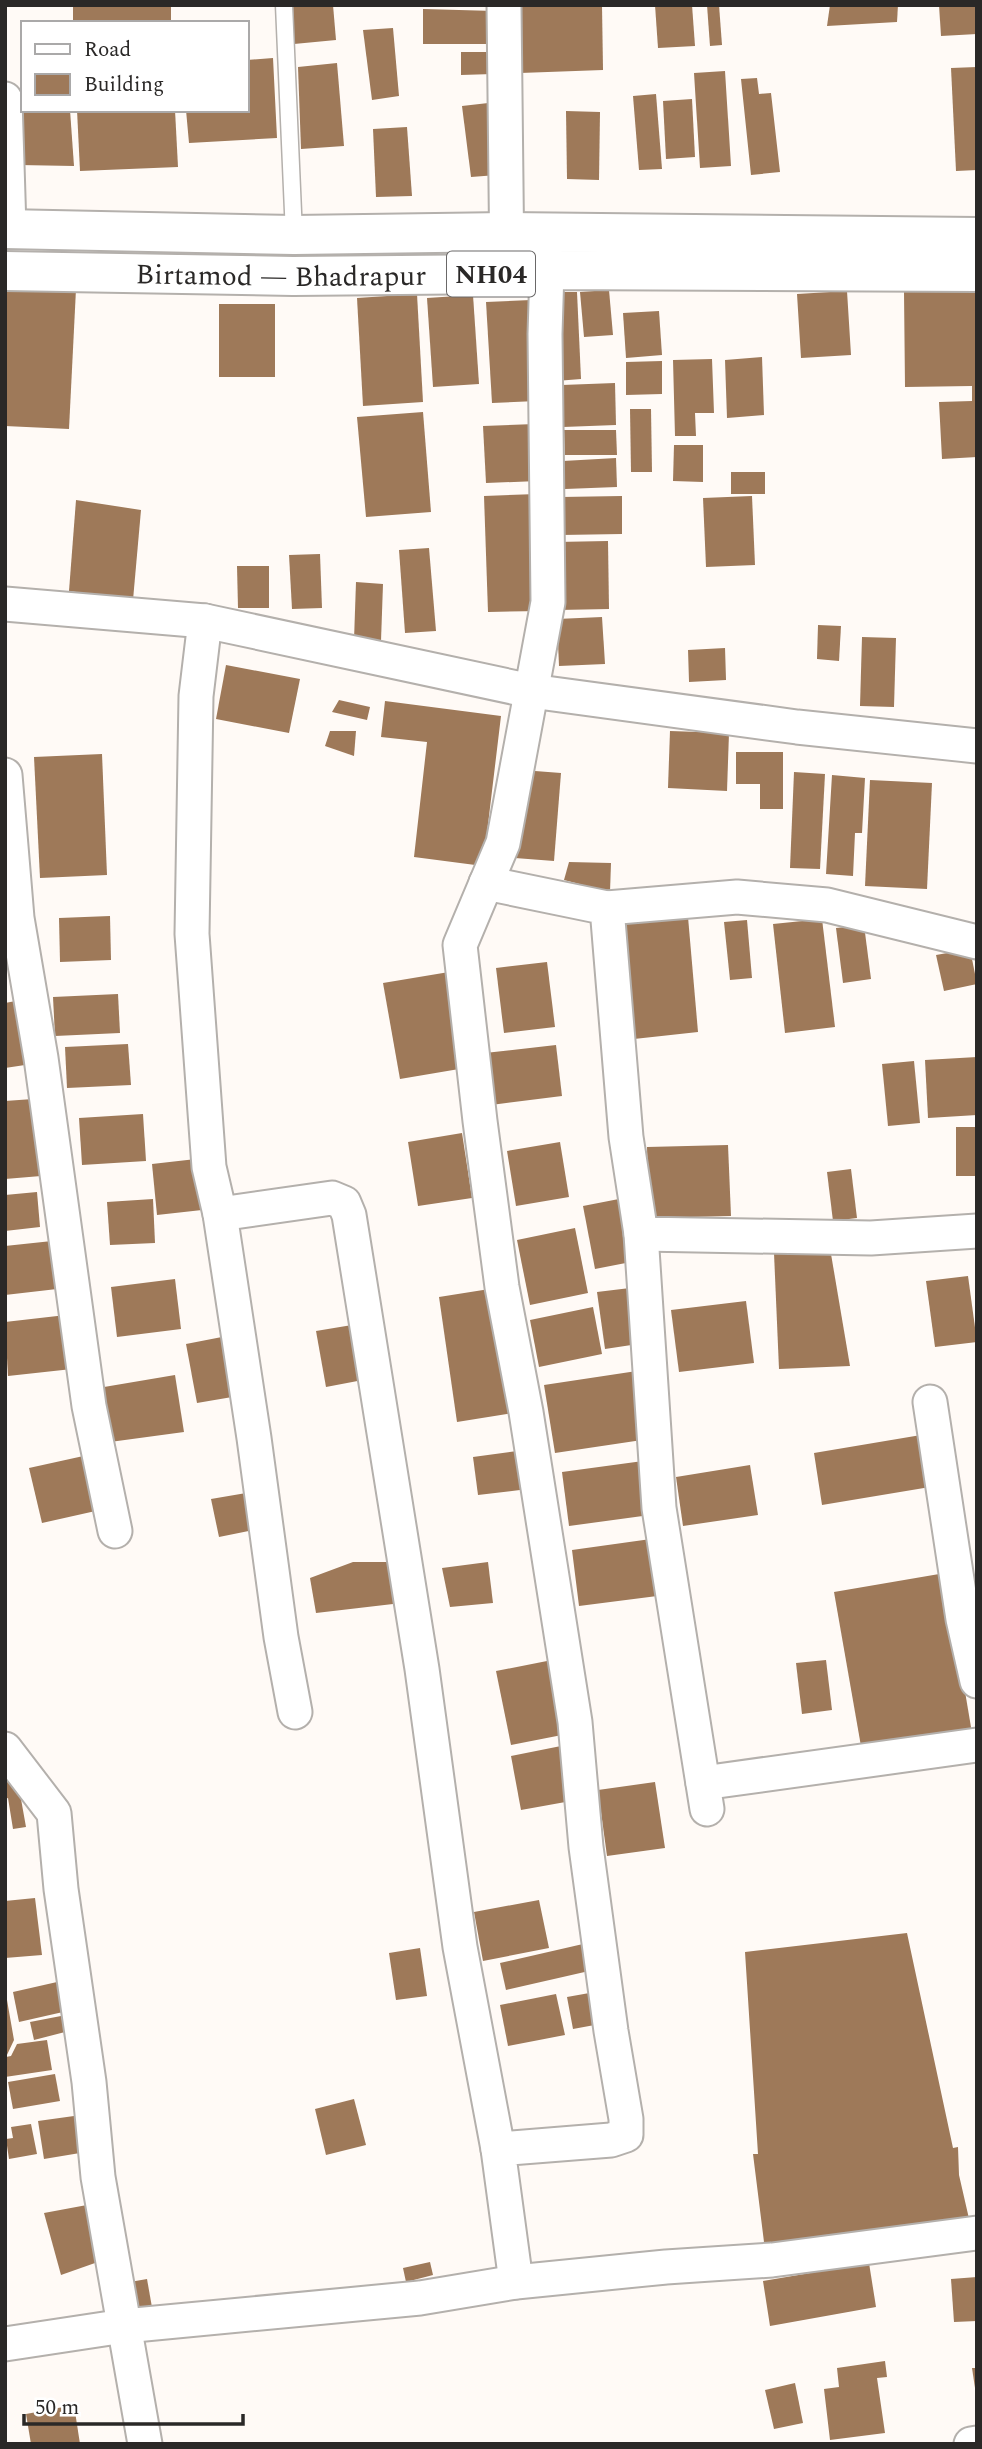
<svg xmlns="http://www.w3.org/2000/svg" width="982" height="2449" font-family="Spectral,serif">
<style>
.building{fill:#9e7959}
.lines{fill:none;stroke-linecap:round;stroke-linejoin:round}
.lane-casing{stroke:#b4b0ac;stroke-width:19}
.street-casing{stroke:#b4b0ac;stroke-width:37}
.primary-casing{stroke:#b4b0ac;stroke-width:42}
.lane{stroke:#fff;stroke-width:16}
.street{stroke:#fff;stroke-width:33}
.primary{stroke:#fff;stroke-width:38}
.labels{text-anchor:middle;stroke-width:6;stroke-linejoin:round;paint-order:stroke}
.shield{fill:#fff;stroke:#6a6868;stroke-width:2}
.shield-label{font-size:26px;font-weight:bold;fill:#2a2827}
.street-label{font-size:28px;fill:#2a2827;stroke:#fff}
</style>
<rect width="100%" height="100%" fill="#fffaf6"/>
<g class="building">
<rect x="73" y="5" width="98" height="18"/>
<polygon points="293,5 333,5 336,40 294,44"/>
<polygon points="518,5 602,5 603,70 520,73"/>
<polygon points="655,5 692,5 695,46 658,48"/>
<polygon points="707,5 719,5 722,45 710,46"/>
<polygon points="830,5 898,5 897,22 827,26"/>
<polygon points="939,5 977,5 977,34 941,36"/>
<polygon points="423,9 495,11 495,44 423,44"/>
<polygon points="393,28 399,96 372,100 363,30"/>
<polygon points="461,52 493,52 493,74 461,75"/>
<polygon points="273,58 277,138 189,143 186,110 247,110 247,60"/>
<polygon points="337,63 344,146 301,149 298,67"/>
<polygon points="977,67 977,170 956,171 951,68"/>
<polygon points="725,71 731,166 700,168 694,73"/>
<polygon points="757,78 759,94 771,93 780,172 751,175 741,79"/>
<polygon points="656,94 662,169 639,170 633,96"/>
<polygon points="692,99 695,157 666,159 663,101"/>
<polygon points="497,102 497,175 471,177 462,106"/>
<polygon points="13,109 70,110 74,166 19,165"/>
<polygon points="77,110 175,110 178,167 80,171"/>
<polygon points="566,111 600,112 599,180 567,179"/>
<polygon points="407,127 412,196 376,197 373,129"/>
<polygon points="5,285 76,289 69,429 5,426"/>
<polygon points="609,290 613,335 584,337 580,292"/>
<polygon points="847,291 851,355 801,358 797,294"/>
<polygon points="975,291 977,457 942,459 939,402 972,401 972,386 905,387 904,292"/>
<polygon points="552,292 577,292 581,379 556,381"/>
<polygon points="417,294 423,402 363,406 357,298"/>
<polygon points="473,295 479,384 433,387 427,298"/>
<polygon points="531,300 537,401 492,403 486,302"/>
<rect x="219" y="304" width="56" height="73"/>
<polygon points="659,311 662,355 626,358 623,313"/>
<polygon points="762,357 764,415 727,418 725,360"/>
<polygon points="712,359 714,413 695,413 696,436 675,436 673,360"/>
<polygon points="662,361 662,394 626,395 626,362"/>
<polygon points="615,383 616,425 563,427 562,385"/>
<polygon points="630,409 651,409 652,472 631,472"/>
<polygon points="423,412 431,512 366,517 357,417"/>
<polygon points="535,424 538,481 486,483 483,426"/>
<polygon points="564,430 616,430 617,455 565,455"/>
<polygon points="674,445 703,445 703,482 673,481"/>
<polygon points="616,458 617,487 565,489 563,461"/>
<rect x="731" y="472" width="34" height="22"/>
<polygon points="537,494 541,611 488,612 484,496"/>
<polygon points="622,496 622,534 561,535 561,497"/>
<polygon points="752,496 755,565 706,567 703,498"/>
<polygon points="76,500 141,510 133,600 69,591"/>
<polygon points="608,541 609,609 558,610 556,542"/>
<polygon points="429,548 436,631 405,633 399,550"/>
<polygon points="320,554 322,608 292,609 289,555"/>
<polygon points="237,566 269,566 269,608 238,608"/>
<polygon points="356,582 383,584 381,641 354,640"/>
<polygon points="602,617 605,664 559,666 557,619"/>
<polygon points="818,625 841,626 839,661 817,659"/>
<polygon points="862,637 896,638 894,707 860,706"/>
<polygon points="725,648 726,680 689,682 688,650"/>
<polygon points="226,665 300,679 289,733 216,719"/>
<polygon points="339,700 370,707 367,720 332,712"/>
<polygon points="385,701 501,716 483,866 414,857 427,742 381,737"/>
<polygon points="330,731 356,731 354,756 325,746"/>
<polygon points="670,731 729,733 727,791 668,788"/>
<polygon points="736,752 783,752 783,809 760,809 760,784 736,784"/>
<polygon points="102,754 107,875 40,878 34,757"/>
<polygon points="522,770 561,773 554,861 515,858"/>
<polygon points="794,772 825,774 820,869 790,868"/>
<polygon points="832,775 865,778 862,833 855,833 853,876 826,874"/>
<polygon points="870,780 932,783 927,889 865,886"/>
<polygon points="569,862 611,863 610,892 564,880"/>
<polygon points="110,916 111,960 60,962 59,918"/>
<polygon points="688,917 698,1032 634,1039 624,924"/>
<polygon points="822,919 835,1027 785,1033 773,924"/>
<polygon points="747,920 752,978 730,980 724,922"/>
<polygon points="864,925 871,979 843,983 836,928"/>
<polygon points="970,949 977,984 944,991 936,955"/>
<polygon points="547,962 555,1027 504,1033 496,968"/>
<polygon points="449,972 465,1068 400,1079 383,983"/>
<polygon points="118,994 120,1033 55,1036 53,997"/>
<polygon points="21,1000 25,1065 5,1068 5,1003"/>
<polygon points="128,1044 131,1085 67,1088 65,1047"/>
<polygon points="556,1045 562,1096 491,1105 485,1053"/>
<polygon points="977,1057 977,1115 928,1118 925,1060"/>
<polygon points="914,1061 920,1123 888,1126 882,1064"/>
<polygon points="33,1099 41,1176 5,1179 5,1101"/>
<polygon points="143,1114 146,1161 82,1165 79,1118"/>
<rect x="956" y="1127" width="21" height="49"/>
<polygon points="462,1133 472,1198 418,1206 408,1142"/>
<polygon points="560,1142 569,1197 516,1206 507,1151"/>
<polygon points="728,1145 731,1216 649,1218 647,1147"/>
<polygon points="196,1159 202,1210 157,1215 152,1164"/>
<polygon points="851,1169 857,1218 833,1221 827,1172"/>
<polygon points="37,1192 40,1227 5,1231 5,1195"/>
<polygon points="624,1198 636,1261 595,1269 583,1206"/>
<polygon points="153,1199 155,1243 110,1245 107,1202"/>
<polygon points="575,1228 588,1293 530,1305 517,1240"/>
<polygon points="52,1241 57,1289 5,1295 5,1246"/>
<polygon points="774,1253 831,1254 850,1366 779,1369"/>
<polygon points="968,1276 977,1342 935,1347 926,1281"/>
<polygon points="175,1279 181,1329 117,1337 111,1287"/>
<polygon points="502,1287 520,1412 457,1422 439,1297"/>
<polygon points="630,1288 638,1344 605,1349 597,1292"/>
<polygon points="746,1301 754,1363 679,1372 671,1310"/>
<polygon points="593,1307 602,1354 539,1367 530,1320"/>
<polygon points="66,1315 72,1369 8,1376 5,1322"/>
<polygon points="358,1324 368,1379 326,1387 316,1331"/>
<polygon points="227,1336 238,1396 197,1403 186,1344"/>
<polygon points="650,1369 642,1440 555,1453 544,1385"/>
<polygon points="175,1375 184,1432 110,1442 104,1387"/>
<polygon points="921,1435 930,1487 822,1505 814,1453"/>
<polygon points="524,1450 528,1489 478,1495 473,1457"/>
<polygon points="88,1455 100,1510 42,1523 29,1468"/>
<polygon points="643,1461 650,1515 569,1526 562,1472"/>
<polygon points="750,1465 758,1515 683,1526 676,1477"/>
<polygon points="252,1492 259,1529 219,1537 211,1499"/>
<polygon points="658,1538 665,1595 579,1606 572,1550"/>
<polygon points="353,1562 395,1562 393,1604 316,1613 310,1578"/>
<polygon points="488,1562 493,1603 450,1607 442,1568"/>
<polygon points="945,1573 972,1733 862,1752 834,1592"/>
<polygon points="552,1660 567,1734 511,1745 496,1671"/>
<polygon points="826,1660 832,1710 802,1714 796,1663"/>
<polygon points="561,1746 571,1801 521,1810 511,1756"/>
<polygon points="16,1771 26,1827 13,1829 8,1798 5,1799 5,1773"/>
<polygon points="655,1782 665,1848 607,1856 598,1790"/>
<polygon points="35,1898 42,1955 5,1958 5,1901"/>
<polygon points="539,1900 549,1948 483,1961 474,1912"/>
<polygon points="907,1933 953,2148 958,2147 959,2175 970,2223 765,2250 753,2154 758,2154 745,1952"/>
<polygon points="583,1944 589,1971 506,1990 500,1963"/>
<polygon points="420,1948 427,1996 396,2000 389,1953"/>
<polygon points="57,1982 63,2012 19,2022 13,1992"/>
<polygon points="595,1992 600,2024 573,2029 567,1997"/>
<polygon points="556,1994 565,2035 508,2046 500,2005"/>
<polygon points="7,2000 14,2040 6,2057 11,2056 17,2044 47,2040 52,2070 5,2077"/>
<polygon points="61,2016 65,2032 34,2040 30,2022"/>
<polygon points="55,2074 60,2101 13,2109 8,2082"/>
<polygon points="354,2099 366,2145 326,2155 315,2109"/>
<polygon points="74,2116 80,2153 44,2159 38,2121"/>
<polygon points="31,2124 37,2154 9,2159 6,2139 13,2138 11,2127"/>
<polygon points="103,2202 112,2257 61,2275 44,2213"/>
<polygon points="430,2262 433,2275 406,2282 403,2268"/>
<polygon points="869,2263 876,2307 770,2326 763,2281"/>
<polygon points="977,2277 977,2321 954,2322 951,2279"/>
<polygon points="147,2279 153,2313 136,2316 130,2282"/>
<polygon points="885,2361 887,2377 877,2378 885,2433 830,2440 824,2389 839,2387 837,2368"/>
<polygon points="972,2368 977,2368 977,2388 975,2388"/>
<polygon points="795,2383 803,2423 774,2429 765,2390"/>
<polygon points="74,2405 80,2444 31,2444 26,2414"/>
</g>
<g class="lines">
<defs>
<polyline id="lane" points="284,5 294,235"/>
<g id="street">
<polyline points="504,5 507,274"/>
<polyline points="5,99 9,229"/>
<polyline points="5,604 205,621 531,691 797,727 977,746"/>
<polyline points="205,621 196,696 192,934 209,1167 220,1214"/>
<polyline points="5,775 17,918 41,1058 89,1406 115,1531"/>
<polyline points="486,883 607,908 626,1137 641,1234 871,1238 977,1231"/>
<polyline points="607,908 737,897 827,905 977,942"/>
<polyline points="641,1234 659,1508 707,1809"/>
<polyline points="930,1402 963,1619 977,1681"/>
<polyline points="295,1712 281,1637 254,1438 220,1214 332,1198 344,1203 349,1215 422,1669 460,1947 498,2149"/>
<polyline points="5,1749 54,1813 61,1889 89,2082 98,2177 145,2444"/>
<polyline points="703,1783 977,1745"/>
<polyline points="516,2282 498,2149 611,2140 626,2135 626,2119 611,2031 586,1847 575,1722 526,1412 502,1287 480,1121 460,945 503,843 548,602 545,334 547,270 544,246"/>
<polyline points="5,2344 124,2326 420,2298 516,2282 666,2267 772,2260 977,2233"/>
<polyline points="971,2444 977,2443"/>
</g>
<g id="primary">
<polyline points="5,229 294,235 506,232 977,237"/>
<path id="s1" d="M 5,271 L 293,276 L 507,274 L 547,270 L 977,272"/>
</g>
</defs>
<use href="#lane" class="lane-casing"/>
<use href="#street" class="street-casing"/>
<use href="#primary" class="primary-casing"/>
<use href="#lane" class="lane"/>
<use href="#street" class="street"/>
<use href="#primary" class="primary"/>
</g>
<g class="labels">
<rect class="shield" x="447" y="251.5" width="88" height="45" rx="5"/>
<g class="shield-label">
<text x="491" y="283">NH04</text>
</g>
<g class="street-label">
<text dy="10" stroke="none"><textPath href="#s1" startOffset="276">Birtamod — Bhadrapur</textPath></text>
</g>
</g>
<rect width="982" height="2449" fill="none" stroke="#2a2827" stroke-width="14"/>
<rect x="21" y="21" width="228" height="91" fill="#ffffff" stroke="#aaa9a9" stroke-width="2"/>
<rect x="35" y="44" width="35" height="10" fill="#ffffff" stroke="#aaa9a9" stroke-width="2"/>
<text x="84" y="56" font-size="21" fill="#2a2827">Road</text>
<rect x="35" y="74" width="35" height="21" fill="#9e7959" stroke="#aaa9a9" stroke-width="2"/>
<text x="84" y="91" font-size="21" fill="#2a2827">Building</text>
<path d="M24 2414v10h219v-10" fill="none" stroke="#2a2827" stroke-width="3.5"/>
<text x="35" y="2414" font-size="21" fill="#2a2827" stroke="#ffffff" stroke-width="5" paint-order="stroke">50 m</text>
</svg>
